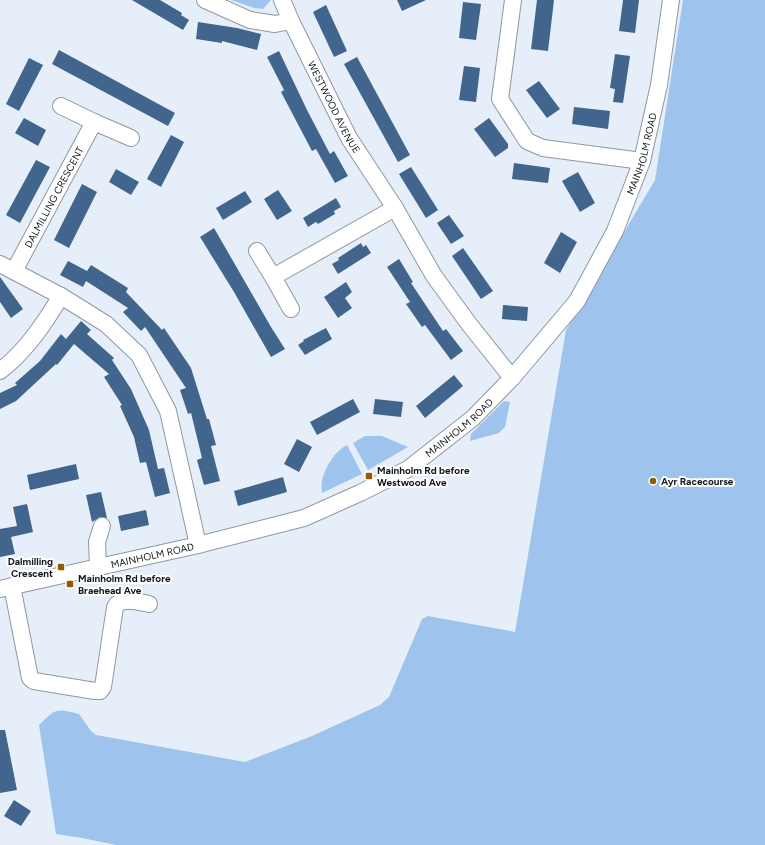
<svg xmlns="http://www.w3.org/2000/svg" width="765" height="845" font-family="Figtree,sans-serif">
<style>
.green{fill:#9ec3ec}
.building{fill:#41658c}
.lines{fill:none;stroke-linecap:round;stroke-linejoin:round}
.minor-casing{stroke:#8f97a1;stroke-width:18}
.minor{stroke:#fff;stroke-width:16}
.poi-dot{fill:#8e5b08;stroke:#fff;stroke-width:1.5}
.labels{text-anchor:middle;stroke-width:4;stroke-linejoin:round;paint-order:stroke}
.street-label{font-size:10px;fill:#14171a;stroke:#fff}
.poi-label{font-size:10px;font-weight:bold;fill:#14171a;stroke:#fff;text-anchor:start}
</style>
<rect width="100%" height="100%" fill="#e6eff9"/>
<g class="green">
<polygon points="231,0 271,0 263,9 254,8"/>
<path d="M 683,0 L 765,0 L 765,845 L 116,845 L 82,838 L 56,834 L 39,725 C 56,709 55,708 79,714 L 91,731 L 96,735 L 245,762 L 312,736 L 380,705 L 389,697 L 422,619 L 428,616 L 515,632 L 566,330 L 655,180 Z"/>
<polygon points="504,401 510,402 505,427 499,433 470,441 471,434"/>
<polygon points="365,436 382,436 408,447 368,470 353,443"/>
<path d="M 347,445 L 362,474 L 322,493 C 322,489 321,484 322,481 C 325,467 335,451 347,445 Z"/>
</g>
<g class="building">
<polygon points="132,0 160,0 182,13 181,15 189,20 183,30"/>
<polygon points="397,0 426,0 402,11"/>
<polygon points="537,0 554,0 548,51 531,49"/>
<polygon points="623,0 639,0 635,33 619,31"/>
<polygon points="463,2 481,4 476,40 459,38"/>
<polygon points="326,5 347,51 334,57 313,12"/>
<polygon points="198,22 237,28 261,34 257,50 222,41 222,43 196,39"/>
<polygon points="59,50 175,113 168,126 52,64"/>
<polygon points="279,51 307,110 330,154 334,151 348,176 335,183 316,149 312,151 281,92 284,90 267,57"/>
<polygon points="615,54 630,56 623,103 613,102 615,89 610,88"/>
<polygon points="357,57 410,155 398,162 344,64"/>
<polygon points="29,58 43,65 19,111 6,104"/>
<polygon points="464,66 480,68 476,102 459,100"/>
<polygon points="539,81 560,109 547,118 526,90"/>
<polygon points="574,107 610,111 608,129 572,124"/>
<polygon points="24,118 46,130 38,146 15,133"/>
<polygon points="489,118 508,144 508,148 495,157 474,129"/>
<polygon points="171,135 184,142 161,187 147,179"/>
<polygon points="36,160 50,167 20,223 6,215"/>
<polygon points="514,163 550,168 548,183 512,179"/>
<polygon points="411,167 438,210 426,218 399,174"/>
<polygon points="116,169 139,182 131,195 109,182"/>
<polygon points="578,172 595,203 580,212 562,181"/>
<polygon points="82,184 97,192 69,248 54,240"/>
<polygon points="278,190 292,211 277,220 264,199"/>
<polygon points="245,191 252,202 223,220 216,208"/>
<polygon points="336,198 341,207 334,211 335,214 318,224 316,222 308,227 303,218"/>
<polygon points="449,215 464,236 451,244 437,223"/>
<polygon points="214,228 271,327 285,349 271,357 234,292 200,237"/>
<polygon points="561,232 577,242 560,273 544,263"/>
<polygon points="361,243 363,247 366,245 371,253 338,274 332,264 339,260 338,258"/>
<polygon points="463,248 493,291 481,299 452,256"/>
<polygon points="399,259 413,282 411,283 443,331 446,329 463,351 451,360 425,325 422,327 406,304 410,302 387,267"/>
<polygon points="68,261 87,271 91,265 128,288 126,292 162,330 164,328 191,368 207,419 209,419 216,445 211,446 220,481 204,485 197,460 202,458 191,413 188,414 180,390 186,388 145,327 141,331 123,312 128,308 86,281 83,287 60,275"/>
<polygon points="0,277 23,309 11,318 0,302"/>
<polygon points="346,282 352,292 345,298 352,308 338,318 324,297"/>
<polygon points="503,305 528,307 527,321 502,319"/>
<polygon points="81,321 91,330 87,334 114,358 112,360 131,389 149,430 158,469 164,468 170,493 155,497 146,462 140,463 134,437 120,406 122,405 104,377 109,374 74,344 57,365 56,364 16,401 0,409 0,393 17,385 15,383 40,361 61,334 66,339"/>
<polygon points="326,328 332,339 305,355 298,345 304,341 303,340"/>
<polygon points="454,375 463,386 425,418 416,406"/>
<polygon points="353,399 360,412 317,435 310,422"/>
<polygon points="375,399 403,402 401,417 373,414"/>
<polygon points="297,439 312,447 299,472 284,464"/>
<polygon points="76,464 79,479 30,490 27,475"/>
<polygon points="283,477 287,492 238,506 234,491"/>
<polygon points="101,492 107,518 100,517 92,522 86,495"/>
<polygon points="27,504 33,532 11,537 15,554 0,557 0,529 17,526 13,507"/>
<polygon points="146,510 149,525 121,531 118,516"/>
<polygon points="0,730 5,730 17,790 0,793"/>
<polygon points="14,800 31,811 21,826 4,816"/>
</g>
<g class="lines">
<defs>
<g id="minor">
<polyline points="205,0 250,20 275,24 291,21"/>
<path id="s1" d="M 282,0 L 291,21 L 349,138 L 395,208 L 434,276 L 469,324 L 512,378"/>
<polyline points="513,0 500,99 527,141 543,148 642,161"/>
<polyline points="61,106 94,122 131,138"/>
<polyline points="257,251 273,277 395,208"/>
<polyline points="0,264 61,296 106,324 139,355 168,411 198,545"/>
<path id="s2" d="M 14,271 L 94,122"/>
<polyline points="273,277 291,309"/>
<path d="M 0,371 C 26,351 44,324 61,296"/>
<polyline points="98,567 97,542 102,526"/>
<path d="M 12,586 L 30,678 L 34,681 L 95,691 L 100,691 L 103,687 L 115,607 C 121,596 139,602 149,604"/>
<path id="s3" d="M 0,589 L 198,545 L 304,518 L 360,493 L 408,469 L 473,418 L 512,378 L 577,301 L 615,231 L 642,161 L 659,85 L 671,0"/>
</g>
</defs>
<use href="#minor" class="minor-casing"/>
<use href="#minor" class="minor"/>
</g>
<g class="poi-dot">
<rect x="365" y="472" width="8" height="8" rx="2"/>
<circle cx="653" cy="481" r="4"/>
<rect x="57" y="563" width="8" height="8" rx="2"/>
<rect x="66" y="580" width="8" height="8" rx="2"/>
</g>
<g class="labels">
<g class="street-label">
<text dy="4" stroke="none"><textPath href="#s1" startOffset="119">WESTWOOD AVENUE</textPath></text>
<text dy="4" stroke="none"><textPath href="#s3" startOffset="828">MAINHOLM ROAD</textPath></text>
<text dy="4" stroke="none"><textPath href="#s2" startOffset="84">DALMILLING CRESCENT</textPath></text>
<text dy="4" stroke="none"><textPath href="#s3" startOffset="493">MAINHOLM ROAD</textPath></text>
<text dy="4" stroke="none"><textPath href="#s3" startOffset="156">MAINHOLM ROAD</textPath></text>
</g>
<g class="poi-label">
<text x="377" y="474">Mainholm Rd before<tspan x="377" dy="12">Westwood Ave</tspan></text>
<text x="661" y="485">Ayr Racecourse</text>
<text x="53" y="565" text-anchor="end">Dalmilling<tspan x="53" dy="12">Crescent</tspan></text>
<text x="78" y="582">Mainholm Rd before<tspan x="78" dy="12">Braehead Ave</tspan></text>
</g>
</g>
</svg>
